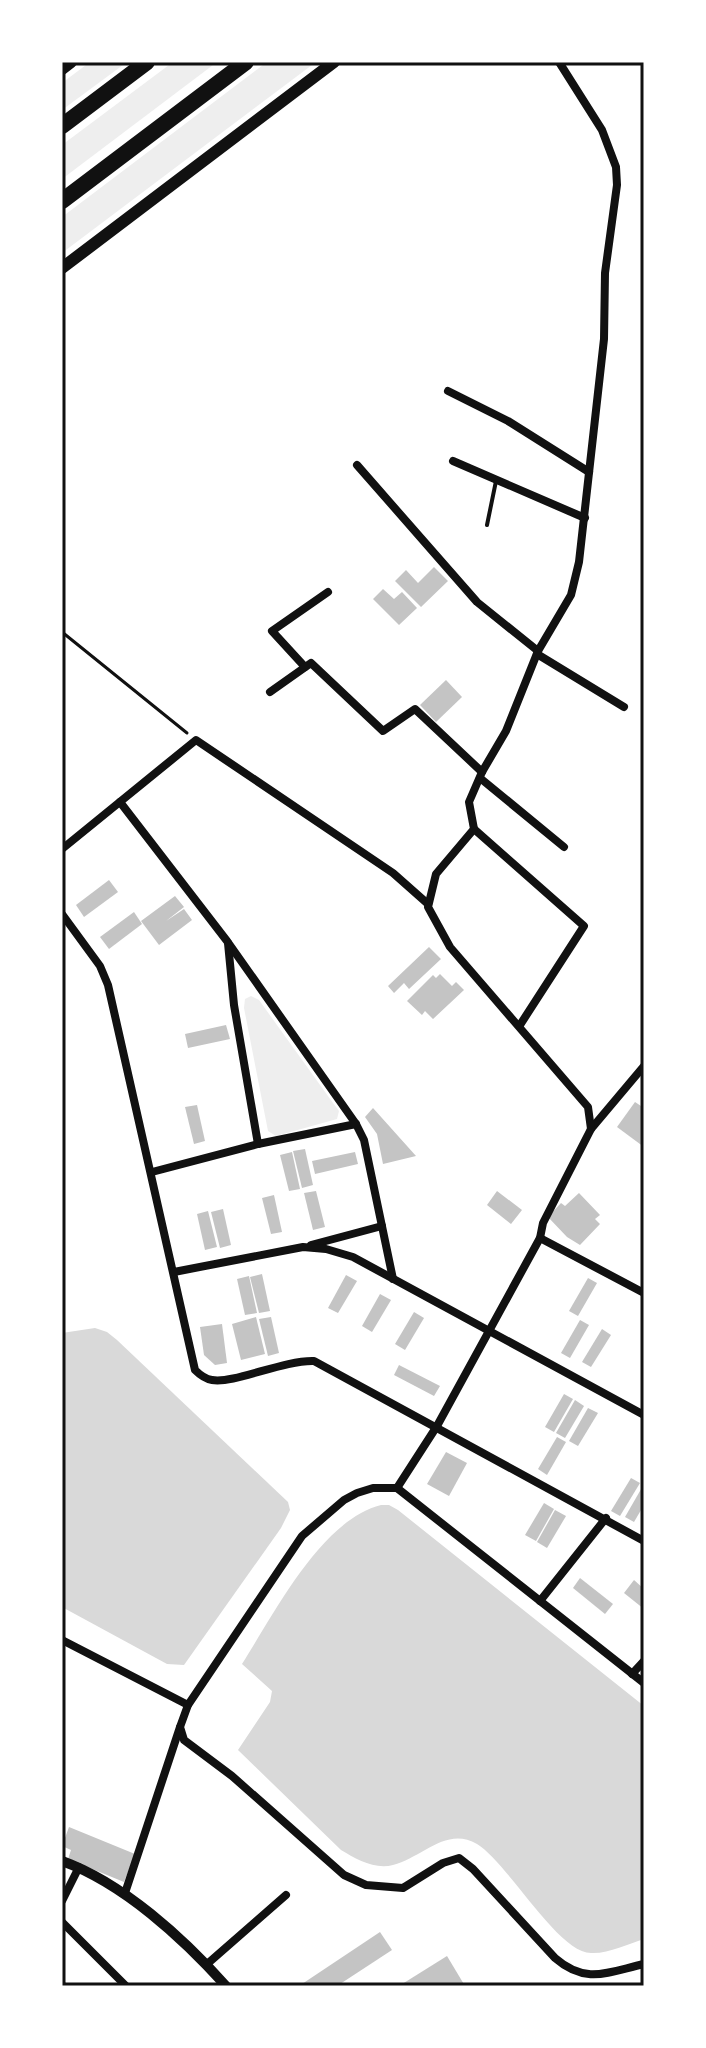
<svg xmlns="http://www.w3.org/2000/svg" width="706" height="2048" font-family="'Asap Condensed',sans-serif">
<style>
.green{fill:#eee}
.water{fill:#d9d9d9}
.building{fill:#c4c4c4}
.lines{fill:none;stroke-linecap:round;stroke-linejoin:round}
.path{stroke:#111;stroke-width:3}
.service{stroke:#111;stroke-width:4}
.minor{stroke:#111;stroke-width:8}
.tertiary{stroke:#111;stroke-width:10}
.secondary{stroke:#111;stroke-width:12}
.motorway{stroke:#111;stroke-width:16}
.neatline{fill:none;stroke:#111;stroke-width:3}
</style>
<rect width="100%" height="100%" fill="#fff"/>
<g class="green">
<polygon points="90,62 127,62 62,110 62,83"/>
<polygon points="173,62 217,62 62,179 62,145"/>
<polygon points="267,62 316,62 62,253 62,217"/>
<polygon points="251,996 259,1000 333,1103 339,1111 337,1119 276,1136 268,1131 244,1008 245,999"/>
</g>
<g class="water">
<polygon points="95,1328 107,1332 117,1340 288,1502 290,1510 281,1528 184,1665 167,1664 62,1607 62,1333"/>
<path d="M 381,1505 L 389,1505 L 398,1510 L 644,1706 L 644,1939 C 628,1944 608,1954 591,1953 C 558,1953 508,1863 477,1844 C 446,1826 422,1858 393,1865 C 375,1870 356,1859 341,1850 L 238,1750 L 270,1702 L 272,1691 L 242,1664 C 274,1614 321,1520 381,1505 Z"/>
</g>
<g class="building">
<polygon points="434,567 448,581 421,607 395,581 406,570 418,583"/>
<polygon points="383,589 394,599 402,592 417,608 399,625 373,599"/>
<polygon points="446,680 462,697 436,722 420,705"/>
<polygon points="109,880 118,892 84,917 76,905"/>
<polygon points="175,896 184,907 166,921 184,909 192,920 159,945 141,921"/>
<polygon points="134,912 142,924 109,949 100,937"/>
<polygon points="429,947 441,959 409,989 404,983 394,993 388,986"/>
<polygon points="440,974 452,986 456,982 464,990 433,1019 425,1011 422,1015 407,1001 433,975 436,978"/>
<polygon points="226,1025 230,1039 188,1048 185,1034"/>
<polygon points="635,1102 644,1108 644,1147 617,1127"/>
<polygon points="197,1105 205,1141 194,1144 185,1107"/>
<polygon points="373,1108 416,1156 383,1164 377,1134 365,1117"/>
<polygon points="305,1149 313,1185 302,1188 293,1151"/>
<polygon points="292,1152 300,1189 289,1191 280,1155"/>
<polygon points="355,1152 358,1164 315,1174 312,1161"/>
<polygon points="316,1191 325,1227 313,1230 304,1193"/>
<polygon points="497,1191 522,1210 511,1224 487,1205"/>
<polygon points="579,1193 600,1215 595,1219 600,1224 580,1245 567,1237 548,1217 561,1203 565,1206"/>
<polygon points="274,1195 282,1232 271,1234 262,1198"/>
<polygon points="223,1209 231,1245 220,1248 211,1212"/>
<polygon points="208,1211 217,1247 205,1250 197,1214"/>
<polygon points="262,1274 270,1311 259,1313 250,1277"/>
<polygon points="346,1275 357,1281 338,1313 328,1308"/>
<polygon points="249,1276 257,1313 245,1315 237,1279"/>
<polygon points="588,1278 597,1283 578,1316 569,1311"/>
<polygon points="380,1294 391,1300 372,1332 362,1326"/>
<polygon points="414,1312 424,1318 405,1350 395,1344"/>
<polygon points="256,1317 265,1354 241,1360 232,1324"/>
<polygon points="271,1317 279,1353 268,1356 259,1319"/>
<polygon points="580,1320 589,1325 570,1358 561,1353"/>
<polygon points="222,1324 227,1363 215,1365 204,1355 200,1327"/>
<polygon points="602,1329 611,1335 591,1367 582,1362"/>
<polygon points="399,1365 440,1386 434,1396 394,1375"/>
<polygon points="564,1394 573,1399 554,1432 545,1427"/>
<polygon points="575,1400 584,1406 565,1438 556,1433"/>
<polygon points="588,1408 598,1413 578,1446 569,1441"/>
<polygon points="557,1437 566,1442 547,1475 538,1469"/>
<polygon points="446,1452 467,1463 449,1496 427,1484"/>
<polygon points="631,1478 640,1483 620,1516 611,1511"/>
<polygon points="644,1484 644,1505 634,1522 625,1517"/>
<polygon points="544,1503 554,1509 536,1541 525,1535"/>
<polygon points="555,1510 566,1516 547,1548 537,1542"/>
<polygon points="580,1578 613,1604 605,1614 573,1588"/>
<polygon points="634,1580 644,1589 644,1609 624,1593"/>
<polygon points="69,1827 135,1854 124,1882 68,1859 71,1850 62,1846"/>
<polygon points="380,1932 392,1950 337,1986 299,1986"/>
<polygon points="447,1956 465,1986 399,1986"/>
</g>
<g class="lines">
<polyline class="path" points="62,632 187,733"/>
<polyline class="service" points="487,525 496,481"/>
<g class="minor">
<polyline points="448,391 508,421 589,472"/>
<polyline points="453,461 585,518"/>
<polyline points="357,465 477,602 538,651"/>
<polyline points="537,654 624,707"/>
<polyline points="305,667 272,631 328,592"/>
<polyline points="270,692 311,663 383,731 415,709 482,772"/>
<polyline points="480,778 564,847"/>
<polyline points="120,802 227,941 356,1124 364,1140 393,1279"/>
<polyline points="474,829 584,926 520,1025"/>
<polyline points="62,849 196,740 393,873 428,904"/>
<path d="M 62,914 L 100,966 L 108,985 L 195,1370 C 200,1375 205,1379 212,1380 C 234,1384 283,1360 314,1361 L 644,1541"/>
<polyline points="228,943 234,1005 258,1144"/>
<polyline points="591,1129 644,1066"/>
<polyline points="152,1172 258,1144 356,1124"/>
<polyline points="540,1238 644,1293"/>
<polyline points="311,1245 382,1226"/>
<polyline points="174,1272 303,1247 326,1249 353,1257 644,1415"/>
<polyline points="397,1488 437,1426 540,1238 543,1223 591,1129 588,1107 450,947 428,907 436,874 474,829 469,802 482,772 506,731 538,651 571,595 579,562 604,339 605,273 617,185 616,167 602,130 559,62"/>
<polyline points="540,1601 606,1518"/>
<polyline points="62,1640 188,1705"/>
<polyline points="632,1674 644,1661"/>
<path d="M 644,1683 L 397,1488 L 373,1488 L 357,1493 L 344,1500 L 302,1536 L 188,1705 L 180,1727 L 184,1740 L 232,1776 L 344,1875 L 366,1885 L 403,1888 L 443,1863 L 459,1858 L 473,1869 L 555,1958 C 586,1985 608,1972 644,1964"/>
<polyline points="125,1893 180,1727"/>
<polyline points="62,1901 79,1867"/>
<polyline points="62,1922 126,1986"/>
<polyline points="206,1965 286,1895"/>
<polyline points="62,1985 63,1986"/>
</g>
<path class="tertiary" d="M 62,1861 C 123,1883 183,1938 226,1986"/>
<g class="secondary">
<polyline points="62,69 71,62"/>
<polyline points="62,268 334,62"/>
</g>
<g class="motorway">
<polyline points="62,126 147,62"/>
<polyline points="62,201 246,62"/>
</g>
</g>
<rect width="706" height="2048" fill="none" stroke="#ffffff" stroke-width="128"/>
<rect x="64" y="64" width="578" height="1920" class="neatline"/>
</svg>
